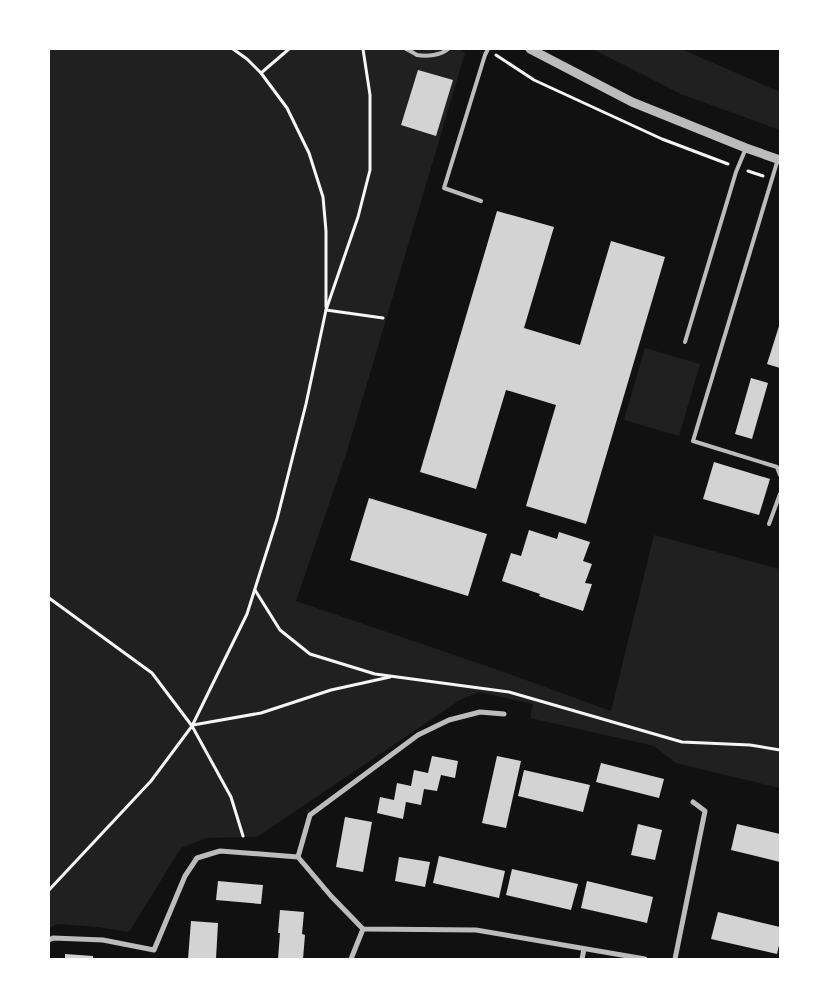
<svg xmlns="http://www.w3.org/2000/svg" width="829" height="1008" font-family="'Titillium Web',sans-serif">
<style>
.green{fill:#202020}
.building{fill:#d3d3d3}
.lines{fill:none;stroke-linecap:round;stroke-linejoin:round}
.path{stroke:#f5f5f5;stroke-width:3}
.service{stroke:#bcbcbc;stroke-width:4}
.minor{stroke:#bcbcbc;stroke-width:5}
.tertiary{stroke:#bcbcbc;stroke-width:9}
</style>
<rect width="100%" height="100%" fill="#111"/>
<g class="green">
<polygon points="49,49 460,49 465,53 347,451 296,601 501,671 611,711 654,535 780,569 780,788 676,763 654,746 530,718 533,704 479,692 460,700 257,837 206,838 181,848 129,932 98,927 57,924 49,928"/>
<polygon points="592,49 681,49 780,92 780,130 681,94"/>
<polygon points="645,348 700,364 679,436 624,420"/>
</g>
<g class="building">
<polygon points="418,70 453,80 436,136 401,125"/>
<polygon points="497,211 554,227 524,328 580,345 611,241 665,257 586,524 526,506 556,405 506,390 476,489 420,472"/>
<polygon points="780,323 780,368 767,364"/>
<polygon points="751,378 768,383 752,439 735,434"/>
<polygon points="714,462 770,479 759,515 703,499"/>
<polygon points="369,498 487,534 468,596 350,560"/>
<polygon points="529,530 557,539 559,532 590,542 583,561 592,564 585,583 592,584 583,611 539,596 540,594 502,581 511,553 521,556"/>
<polygon points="432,756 458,761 455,778 441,775 437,791 424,789 421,805 406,802 403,819 377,813 380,797 394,800 397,783 411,786 414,770 428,773"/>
<polygon points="497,756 521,761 506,828 482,823"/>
<polygon points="601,763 664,779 659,798 596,782"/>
<polygon points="524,770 590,785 583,812 518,796"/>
<polygon points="345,817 372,822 363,872 336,867"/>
<polygon points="638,824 662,830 655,860 631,855"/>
<polygon points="737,824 780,834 780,862 731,850"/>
<polygon points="439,856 505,871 499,898 433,883"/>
<polygon points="399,857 430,862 425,887 395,881"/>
<polygon points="512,869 578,884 571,910 506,895"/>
<polygon points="218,881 263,885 261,904 216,900"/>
<polygon points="587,881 653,897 647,923 581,908"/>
<polygon points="280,910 304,912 302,934 305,935 303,959 278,959 280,933 278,933"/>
<polygon points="718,912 780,927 780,941 777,954 711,939"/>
<polygon points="191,921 218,923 216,959 188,959"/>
<polygon points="65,954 93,956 93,959 65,959"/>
</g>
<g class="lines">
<g class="path">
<polyline points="233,49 247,59 261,73 287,108 309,153 323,197 326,231 326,307"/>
<polyline points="496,55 534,80 662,139 728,164"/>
<polyline points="261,73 289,49"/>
<polyline points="748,171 763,176"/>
<polyline points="326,310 383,318"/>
<polyline points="255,590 280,630 310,654 375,674 509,692 682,742 750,745 780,750"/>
<polyline points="49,598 152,673 192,726 231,797 243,836"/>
<polyline points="193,725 261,713 331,690 390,677"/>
<polyline points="49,890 151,781 192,726 247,614 277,519 306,404 326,310 358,217 370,170 370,95 363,49"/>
</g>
<g class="service">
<path d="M 406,49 C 410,51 414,53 417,55 C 427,57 441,55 448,49"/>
<polyline points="778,159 693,441 777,467 780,475"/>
<polyline points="481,201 444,188 485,55 488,49"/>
<polyline points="685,342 736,172 746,148"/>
<polyline points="769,524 780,494"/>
</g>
<g class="minor">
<polyline points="298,857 310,815 418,735 449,720 480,712 504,714"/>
<polyline points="49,940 53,938 103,940 154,950 185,876 197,858 220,851 298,857 331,896 363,929 476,930 645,959"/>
<polyline points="351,959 363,929"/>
<polyline points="582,959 584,949"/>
<polyline points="675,959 705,811 693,802"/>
</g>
<polyline class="tertiary" points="530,49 632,102 746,148 780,160"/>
</g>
<rect width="829" height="1008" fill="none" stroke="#ffffff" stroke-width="100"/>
</svg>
